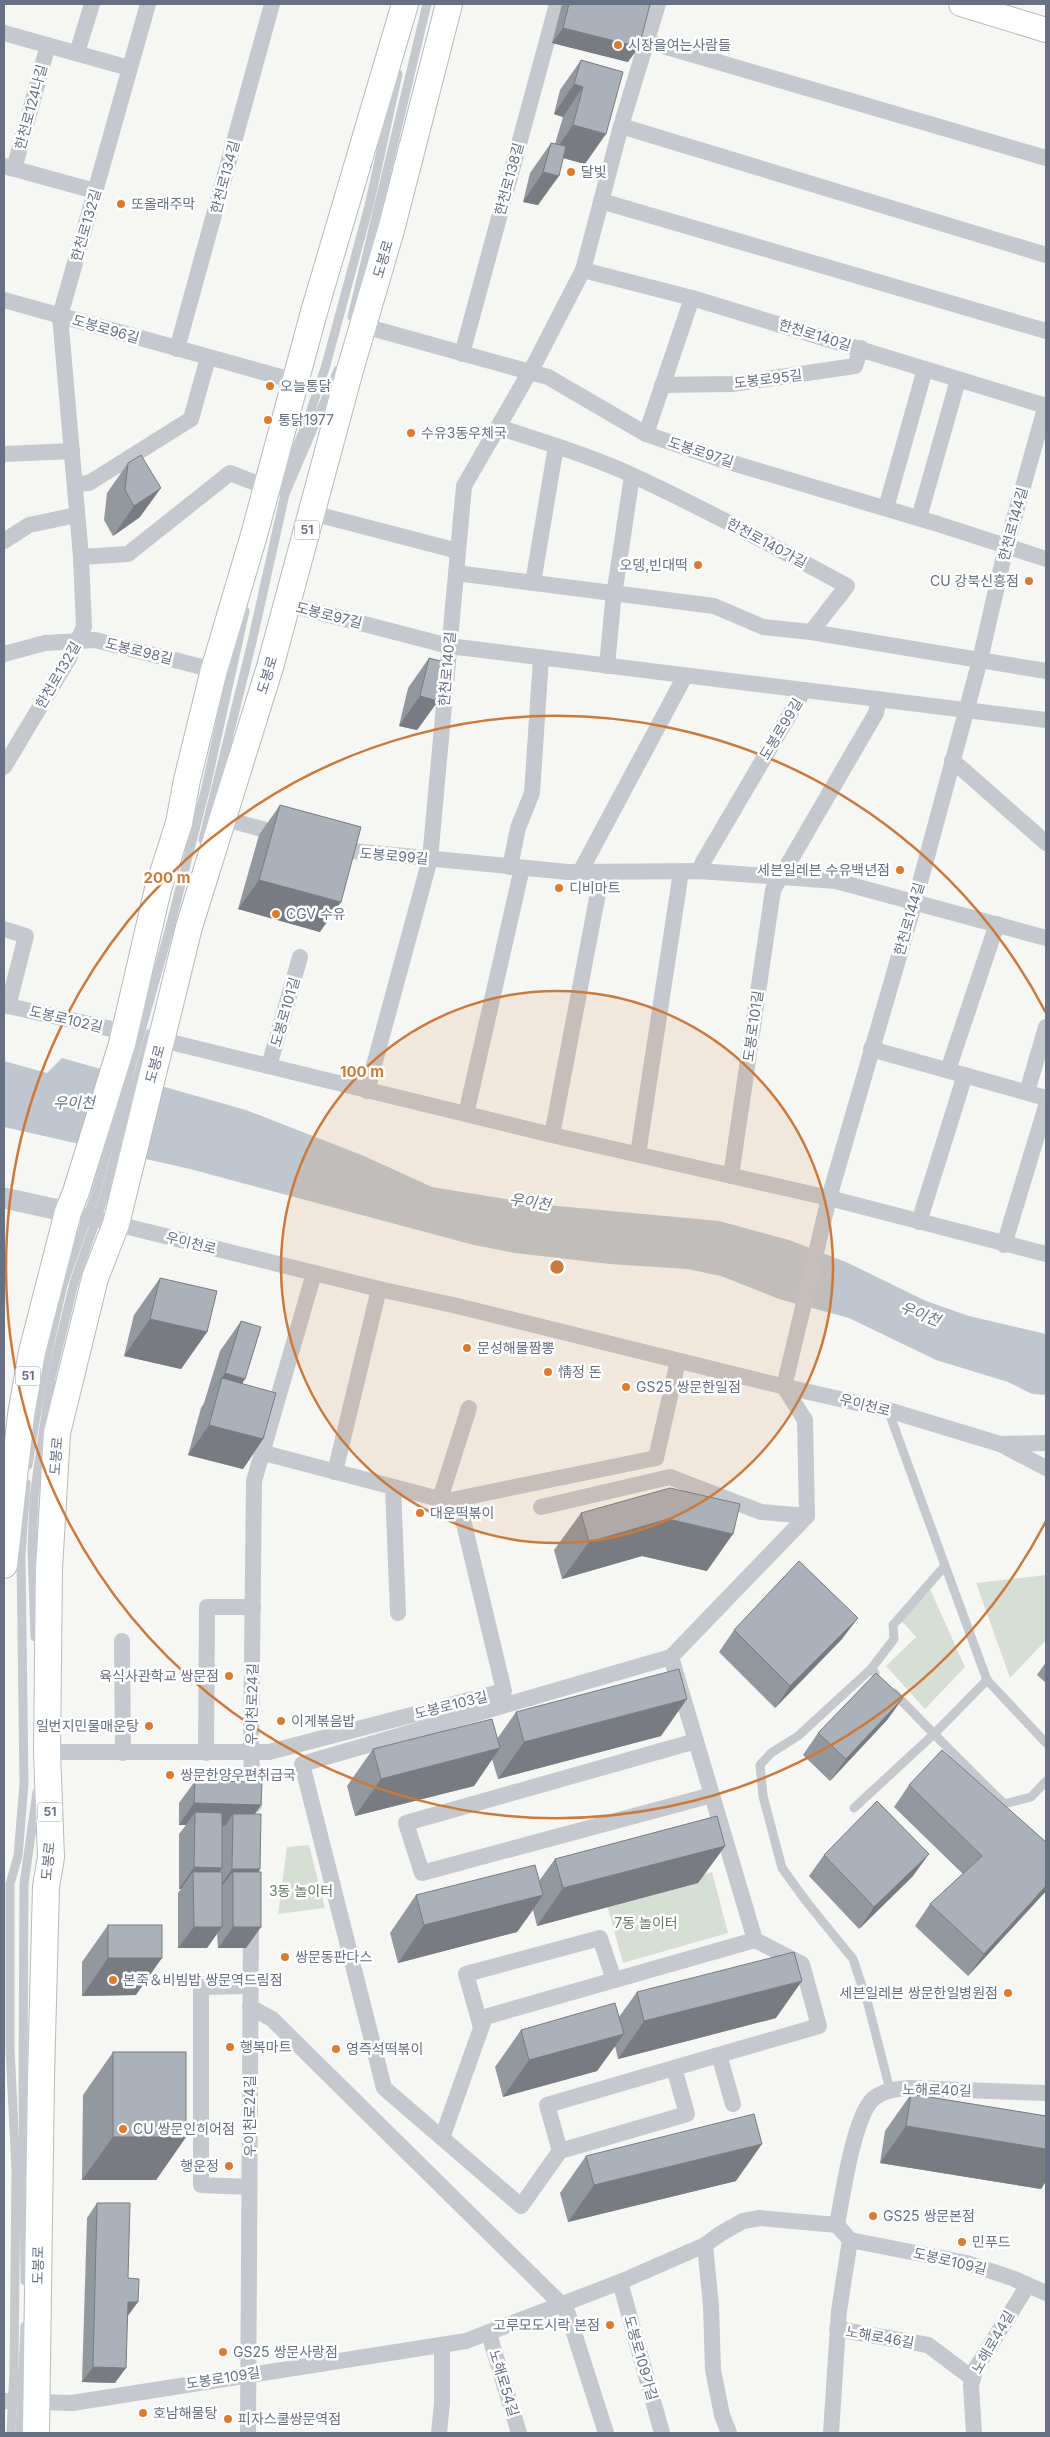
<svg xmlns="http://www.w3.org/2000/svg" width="1050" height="2437" font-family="Inter,'Noto Sans KR',sans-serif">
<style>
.green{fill:#d7ded5}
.water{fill:#bfc6cd}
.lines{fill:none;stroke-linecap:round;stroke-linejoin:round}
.secondary-casing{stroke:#b8bac0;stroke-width:26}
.primary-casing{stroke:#b6b9be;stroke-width:28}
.service{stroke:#c5c8cc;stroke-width:9}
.minor{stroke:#c5c8cc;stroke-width:16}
.tertiary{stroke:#c5c8cc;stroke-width:21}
.secondary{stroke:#fff;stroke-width:24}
.primary{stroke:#fff;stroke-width:26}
.wall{fill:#93989e}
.shaded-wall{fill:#787c81}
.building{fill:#abb1b8;stroke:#787c81}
.ring{fill:none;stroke:#ca7a3c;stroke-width:2.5}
.poi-dot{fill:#dc7b2f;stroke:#fff;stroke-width:2}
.labels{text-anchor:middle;stroke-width:5;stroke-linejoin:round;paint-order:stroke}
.shield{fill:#fff;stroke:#959ca9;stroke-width:1}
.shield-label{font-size:12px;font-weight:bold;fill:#677184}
.poi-label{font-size:14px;fill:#677184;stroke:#fff;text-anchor:start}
.street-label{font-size:14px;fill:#677184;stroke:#fff}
.park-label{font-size:14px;fill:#667b66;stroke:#fff}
.water-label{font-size:15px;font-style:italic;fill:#697886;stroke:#fff}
.centre{fill:#ca7a3c;stroke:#fff;stroke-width:2.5}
.ring-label{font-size:15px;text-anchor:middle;font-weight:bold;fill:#ca7a3c;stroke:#fff;stroke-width:5;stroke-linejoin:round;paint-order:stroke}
</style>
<rect width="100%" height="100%" fill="#f6f7f4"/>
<g class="green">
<polygon points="1046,1575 1046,1640 1010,1678 976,1583"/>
<polygon points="930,1589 965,1667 925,1709 886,1666 916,1637 898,1617"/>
<polygon points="309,1845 325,1908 278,1914 287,1847"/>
<polygon points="712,1872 728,1933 623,1963 606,1901"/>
</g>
<polygon class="water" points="62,1058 246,1110 364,1156 432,1187 536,1204 719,1221 789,1240 846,1262 926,1301 969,1316 1046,1334 1046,1395 1032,1394 1008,1382 936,1360 849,1318 779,1299 721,1276 687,1269 610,1264 515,1253 474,1245 190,1169 4,1127 4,1061 47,1073"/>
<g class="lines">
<defs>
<polyline id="secondary" points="961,4 1046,30"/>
<g id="primary">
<polyline points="4,1565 21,1415 32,1352 68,1212 76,1192 122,1044 158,889 179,823 187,780 214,670 254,535 314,312 405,4"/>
<polyline points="36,2433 41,2077 46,1887 51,1857 47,1752 49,1569 57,1433 95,1278 116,1224 189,927 270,667 350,370 391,230 449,4"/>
</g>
</defs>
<use href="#secondary" class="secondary-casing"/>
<use href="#primary" class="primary-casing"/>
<g class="service">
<polyline points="352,317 427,4"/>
<polyline points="279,491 307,422 326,365 369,206 398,74"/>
<polyline points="203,840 252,642 285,494 338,370"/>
<polyline points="888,1410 987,1680 1046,1743"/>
<polyline points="28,1465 43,1373 63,1285 95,1195 169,931 206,787 245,611"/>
<polyline points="35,1637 32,1551 34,1497 51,1378 74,1283 104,1197 150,1033"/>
<polyline points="871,1669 798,1736 771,1753 760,1765 763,1796 782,1868 806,1901 853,1959 868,2004 890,2090"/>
<polyline points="875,1673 871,1669 894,1639 893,1625 944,1567"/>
<polyline points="987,1680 934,1734 1004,1804 1031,1797 1046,1781"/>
<polyline points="854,1808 934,1734 894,1693"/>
<polyline points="25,2281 23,2087 24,1884 37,1792"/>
<polyline points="11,2433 14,2370 16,2171 10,2048 10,1884 18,1856 24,1784 21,1556 26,1483"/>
<polyline points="20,2433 25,2326"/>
</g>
<g class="minor">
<polyline points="4,33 129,68"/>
<polyline points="646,41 1046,158"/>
<polyline points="77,53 92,4"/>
<polyline points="621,126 1046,255"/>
<polyline points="4,166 95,191"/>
<polyline points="14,169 48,45"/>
<polyline points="601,201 1046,331"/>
<polyline points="583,270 692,298 1046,406"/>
<polyline points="4,300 295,381"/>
<polyline points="364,326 548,377 646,434 719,459 938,524 1046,559"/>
<polyline points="177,349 272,4"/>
<polyline points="462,354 557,4"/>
<polyline points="662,385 732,384 855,366 861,348"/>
<path d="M 498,427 C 544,442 591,456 634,476 C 707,510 777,548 847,586 L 811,632"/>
<polyline points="646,434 692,298"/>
<polyline points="4,454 72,451"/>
<polyline points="75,484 89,483 191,419 208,358"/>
<polyline points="886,508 925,369"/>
<polyline points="312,513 458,551"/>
<polyline points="919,518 958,380"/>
<polyline points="4,541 29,525 77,515"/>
<polyline points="81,557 128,554 230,473 266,487"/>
<polyline points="456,573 714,606 763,627 811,632 1046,671"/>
<polyline points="533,583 556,446"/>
<polyline points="287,604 449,646 1046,720"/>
<polyline points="4,654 45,643 95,640 214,670"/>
<polyline points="607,666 613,602 632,476"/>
<polyline points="952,760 1046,843"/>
<polyline points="4,767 68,660 84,627 81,557 60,316 148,4"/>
<polyline points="222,818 283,835"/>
<polyline points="333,849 568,872 699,871 836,881 1046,938"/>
<polyline points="510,867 518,828 532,793 541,658"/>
<polyline points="699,871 703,862 804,690"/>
<polyline points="580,872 685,676"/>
<polyline points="4,929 26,936 8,1006"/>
<polyline points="4,1005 125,1032"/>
<polyline points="162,1040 552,1135 829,1198 1046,1254"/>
<polyline points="871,1049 1046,1098"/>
<polyline points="269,1066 300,957"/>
<polyline points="948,1070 997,924"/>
<polyline points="367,1091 430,859 464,486 536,361 583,270 621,126 658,4"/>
<polyline points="1027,1092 1046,1027"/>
<polyline points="466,1114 522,868"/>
<polyline points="552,1135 602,872"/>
<polyline points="638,1154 681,872"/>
<polyline points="731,1176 773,890 876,713 879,699"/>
<polyline points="68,1212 379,1289 453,1305 769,1383 888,1410 1000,1444 1046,1468"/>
<polyline points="919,1222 965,1075"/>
<polyline points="1004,1245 1046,1106"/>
<polyline points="1001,1444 1046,1443"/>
<polyline points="264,1453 447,1501 656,1458 678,1361"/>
<polyline points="335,1472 379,1289"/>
<polyline points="393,1487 398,1613"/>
<polyline points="440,1499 469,1408"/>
<polyline points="541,1507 670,1477 761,1512 807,1516"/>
<polyline points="122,1641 123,1753"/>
<polyline points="671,1657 302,1764 384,2088 521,2206 560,2151 687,2114 674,2068 819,2026 802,1964 755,1940 671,1657 807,1516 805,1420 784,1387 829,1198 915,901 980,660 1006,547 1046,405"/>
<polyline points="696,1741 406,1823 422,1873 712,1795"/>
<polyline points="47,1752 269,1752 504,1691 458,1499"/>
<polyline points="206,1753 207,1607 253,1607"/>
<polyline points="254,1805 251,1753 254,1481 314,1273"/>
<polyline points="250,2007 272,2019 561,2304 568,2314 606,2433"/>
<polyline points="481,2027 466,1974 600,1938 614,1980"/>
<polyline points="719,2055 733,2104"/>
<polyline points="442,2138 485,2017 755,1940"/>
<polyline points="560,2151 547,2105 674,2068"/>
<polyline points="249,2187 201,2185 201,1987 250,1986"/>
<path d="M 837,2225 C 842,2198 854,2116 873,2099 C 884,2090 896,2089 910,2088 L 1046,2093"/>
<polyline points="850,2240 967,2263 1012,2278 1046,2293"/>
<polyline points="705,2245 711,2306 713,2370 722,2415 729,2433"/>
<polyline points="620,2282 662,2433"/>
<polyline points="837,2329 928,2345 972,2378"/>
<polyline points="489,2334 519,2433"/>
<polyline points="4,2401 72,2403 466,2341 620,2282 705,2245 720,2234 743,2221 760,2218 837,2225"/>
<polyline points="248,2433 251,1919"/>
<polyline points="439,2433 442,2403 442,2345"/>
<polyline points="831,2433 839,2311 850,2240 837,2225"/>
<polyline points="974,2433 971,2385 976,2368 1028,2285"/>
</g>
<polyline class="tertiary" points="4,1198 68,1212"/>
<use href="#secondary" class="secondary"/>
<use href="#primary" class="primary"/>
</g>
<g class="wall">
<polygon points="562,4 650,4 628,62 552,43"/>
<polygon points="581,60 623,72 585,164 563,158 538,205 523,202 530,173 551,143 555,144 563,117 554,114 560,90"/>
<polygon points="128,463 140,517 113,536 104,520 107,493"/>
<polygon points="429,658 438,701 417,730 399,726 408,688"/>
<polygon points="280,805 320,932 238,909 259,835"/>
<polygon points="160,1278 207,1332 181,1369 124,1356 134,1315"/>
<polygon points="241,1321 245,1379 242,1384 263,1439 243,1469 188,1455 201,1408 204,1403 220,1351"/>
<polygon points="581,1513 707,1571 642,1556 562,1579 554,1550"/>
<polygon points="734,1630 842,1639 775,1708 719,1652"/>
<polygon points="1046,1662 1046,1683 1037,1675"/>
<polygon points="903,1698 887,1720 830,1781 803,1755 818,1733"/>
<polygon points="516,1712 661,1736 498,1779 492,1759 474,1786 355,1816 347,1786 373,1749 497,1739"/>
<polygon points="195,1781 261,1805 255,1814 260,1869 259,1872 261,1927 246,1948 218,1948 217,1933 207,1948 178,1948 178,1893 181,1889 179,1889 179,1834 186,1825 179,1825 179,1803"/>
<polygon points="909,1785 1046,1842 1046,1891 968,1976 915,1926 930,1904 963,1874 894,1807"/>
<polygon points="725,1846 698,1883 537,1926 533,1910 517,1932 398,1963 390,1933 416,1895 539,1881 555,1859"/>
<polygon points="824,1855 913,1876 859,1929 809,1876"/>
<polygon points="108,1925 136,1995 82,1996 82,1962"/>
<polygon points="637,1992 776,2018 618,2059 615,2046 597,2071 503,2097 495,2067 521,2030 619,2017"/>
<polygon points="113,2052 186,2137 156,2180 82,2180 83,2095"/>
<polygon points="911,2094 1046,2116 1046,2181 1041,2189 880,2163 885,2131"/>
<polygon points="586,2156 736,2181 568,2222 560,2193"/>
<polygon points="97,2203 127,2317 115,2383 82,2382 87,2218"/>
</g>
<g class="shaded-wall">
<polygon points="563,28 639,47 628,62 552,43"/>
<polygon points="574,84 583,87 563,117 554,114"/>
<polygon points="573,125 606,134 585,164 552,155"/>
<polygon points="543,172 559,176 538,205 523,202"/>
<polygon points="161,488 140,517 113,536 134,506"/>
<polygon points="420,696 438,701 417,730 399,726"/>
<polygon points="259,880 341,902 320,932 238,909"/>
<polygon points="150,1319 207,1332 181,1369 124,1356"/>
<polygon points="225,1373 245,1379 224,1409 222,1378 204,1403"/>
<polygon points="209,1425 263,1439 243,1469 188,1455"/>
<polygon points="668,1519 733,1534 707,1571 642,1556 562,1579 589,1542"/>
<polygon points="858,1618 842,1639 775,1708 790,1686"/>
<polygon points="903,1698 887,1720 830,1781 846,1759"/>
<polygon points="687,1699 661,1736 498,1779 524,1742"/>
<polygon points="500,1748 474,1786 355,1816 381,1779"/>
<polygon points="194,1803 261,1805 246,1826 233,1814 225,1826 194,1825 195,1812 186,1825 179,1825"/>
<polygon points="725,1846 698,1883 537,1926 563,1888"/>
<polygon points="929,1854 913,1876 859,1929 874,1907"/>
<polygon points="194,1867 222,1868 207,1890 193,1872 181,1889 179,1889"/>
<polygon points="232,1869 260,1869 245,1891 233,1872 219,1890 217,1890"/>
<polygon points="1046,1886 1046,1891 968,1976 984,1954"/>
<polygon points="543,1895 517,1932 398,1963 424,1925"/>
<polygon points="194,1927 222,1927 207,1948 178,1948"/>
<polygon points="233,1927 261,1927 246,1948 218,1948"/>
<polygon points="108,1958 162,1958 136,1995 82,1996"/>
<polygon points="802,1981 776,2018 618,2059 644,2021"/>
<polygon points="624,2034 597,2071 503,2097 529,2060"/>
<polygon points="906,2126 1046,2149 1046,2181 1041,2189 880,2163"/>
<polygon points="113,2137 186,2137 156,2180 82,2180"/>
<polygon points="762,2144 736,2181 568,2222 594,2185"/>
<polygon points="128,2302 138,2302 127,2317"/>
<polygon points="93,2367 126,2368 115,2383 82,2382"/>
</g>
<g class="building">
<polygon points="569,4 650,4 639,47 563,28"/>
<polygon points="581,60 623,72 606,134 573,125 583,87 574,84"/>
<polygon points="551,143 566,146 559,176 543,172"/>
<polygon points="141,455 161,488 134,506 125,490 128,463"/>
<polygon points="429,658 448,663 438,701 420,696"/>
<polygon points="280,805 361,827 341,902 259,880"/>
<polygon points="160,1278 217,1291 207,1332 150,1319"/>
<polygon points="241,1321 261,1327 245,1379 225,1373"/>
<polygon points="222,1378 276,1393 263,1439 209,1425"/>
<polygon points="670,1488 740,1504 733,1534 668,1519 589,1542 581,1513"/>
<polygon points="799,1561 858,1618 790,1686 734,1630"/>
<polygon points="679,1669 687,1699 524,1742 516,1712"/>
<polygon points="876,1673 903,1698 846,1759 818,1733"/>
<polygon points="492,1719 500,1748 381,1779 373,1749"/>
<polygon points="942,1750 1046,1842 1046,1886 984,1954 930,1904 982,1856 909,1785"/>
<polygon points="195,1781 262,1782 261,1805 194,1803"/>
<polygon points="877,1801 929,1854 874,1907 824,1855"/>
<polygon points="195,1812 222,1813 222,1868 194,1867"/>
<polygon points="233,1814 261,1814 260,1869 232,1869"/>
<polygon points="717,1816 725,1846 563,1888 555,1859"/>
<polygon points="535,1865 543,1895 424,1925 416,1895"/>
<polygon points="193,1872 222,1872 222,1927 194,1927"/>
<rect x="233" y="1872" width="28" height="55"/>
<rect x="108" y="1925" width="54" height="33"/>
<polygon points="794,1952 802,1981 644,2021 637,1992"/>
<polygon points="615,2003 624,2034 529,2060 521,2030"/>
<rect x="113" y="2052" width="73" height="85"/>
<polygon points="911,2094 1046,2116 1046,2149 906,2126"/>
<polygon points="754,2114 762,2144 594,2185 586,2156"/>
<polygon points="97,2203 130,2203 128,2278 139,2279 138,2302 128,2302 126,2368 93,2367"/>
</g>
<circle cx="557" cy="1267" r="276" fill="#ca7a3c" fill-opacity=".12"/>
<g class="ring">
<circle cx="557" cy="1267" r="276"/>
<path d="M1046 1521A551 551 0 1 1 1046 1013"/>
</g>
<g class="poi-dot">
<circle cx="618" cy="45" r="5"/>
<circle cx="571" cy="172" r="5"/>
<circle cx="121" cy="204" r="5"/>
<circle cx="270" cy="386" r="5"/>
<circle cx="268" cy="420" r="5"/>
<circle cx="411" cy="433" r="5"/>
<circle cx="698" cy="565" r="5"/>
<circle cx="1029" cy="581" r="5"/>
<circle cx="900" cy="870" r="5"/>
<circle cx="559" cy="888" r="5"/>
<circle cx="276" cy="914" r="5"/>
<circle cx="467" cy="1348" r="5"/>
<circle cx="548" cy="1372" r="5"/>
<circle cx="626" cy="1387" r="5"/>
<circle cx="420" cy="1513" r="5"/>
<circle cx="229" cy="1676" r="5"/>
<circle cx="281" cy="1721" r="5"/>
<circle cx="149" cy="1726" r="5"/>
<circle cx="170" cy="1775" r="5"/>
<circle cx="285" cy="1957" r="5"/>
<circle cx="113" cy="1980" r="5"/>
<circle cx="1008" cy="1993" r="5"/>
<circle cx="230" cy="2047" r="5"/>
<circle cx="336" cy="2049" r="5"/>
<circle cx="123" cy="2129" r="5"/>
<circle cx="229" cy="2166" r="5"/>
<circle cx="873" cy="2216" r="5"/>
<circle cx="962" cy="2242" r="5"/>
<circle cx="610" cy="2325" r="5"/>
<circle cx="223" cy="2352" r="5"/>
<circle cx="143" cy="2413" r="5"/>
<circle cx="228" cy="2419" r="5"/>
</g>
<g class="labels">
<g class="shield">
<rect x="294.5" y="520.5" width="25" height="19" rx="4"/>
<rect x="15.5" y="1366.5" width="25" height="19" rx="4"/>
<rect x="37.5" y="1802.5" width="25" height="19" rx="4"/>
</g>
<g class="shield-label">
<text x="307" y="534">51</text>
<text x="28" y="1380">51</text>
<text x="50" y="1816">51</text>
</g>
<g class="poi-label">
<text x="628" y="50">시장을여는사람들</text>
<text x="581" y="177">달빛</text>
<text x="131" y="209">또올래주막</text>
<text x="280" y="391">오늘통닭</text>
<text x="278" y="425">통닭1977</text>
<text x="421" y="438">수유3동우체국</text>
<text x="688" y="570" text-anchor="end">오뎅,빈대떡</text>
<text x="1019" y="586" text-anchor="end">CU 강북신흥점</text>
<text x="890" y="875" text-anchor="end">세븐일레븐 수유백년점</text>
<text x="569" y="893">디비마트</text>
<text x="286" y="919">CGV 수유</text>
<text x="477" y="1353">문성해물짬뽕</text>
<text x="558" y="1377">情정 돈</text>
<text x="636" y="1392">GS25 쌍문한일점</text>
<text x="430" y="1518">대운떡볶이</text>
<text x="219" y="1681" text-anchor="end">육식사관학교 쌍문점</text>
<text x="291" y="1726">이게볶음밥</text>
<text x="139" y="1731" text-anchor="end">일번지민물매운탕</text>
<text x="180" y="1780">쌍문한양우편취급국</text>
<text x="295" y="1962">쌍문동판다스</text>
<text x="123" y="1985">본죽＆비빔밥 쌍문역드림점</text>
<text x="998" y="1998" text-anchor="end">세븐일레븐 쌍문한일병원점</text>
<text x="240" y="2052">행복마트</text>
<text x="346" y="2054">영즉석떡볶이</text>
<text x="133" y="2134">CU 쌍문인히어점</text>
<text x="219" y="2171" text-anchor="end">행운정</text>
<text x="883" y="2221">GS25 쌍문본점</text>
<text x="972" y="2247">민푸드</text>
<text x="600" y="2330" text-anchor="end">고루모도시락 본점</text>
<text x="233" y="2357">GS25 쌍문사랑점</text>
<text x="153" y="2418">호남해물탕</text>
<text x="238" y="2424">피자스쿨쌍문역점</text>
</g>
<g class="street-label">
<text transform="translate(31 107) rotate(-75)" y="5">한천로124나길</text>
<text transform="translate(225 177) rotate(-75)" y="5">한천로134길</text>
<text transform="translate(509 179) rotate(-75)" y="5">한천로138길</text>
<text transform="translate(86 225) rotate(-74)" y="5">한천로132길</text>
<text transform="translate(383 259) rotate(-74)" y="5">도봉로</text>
<text transform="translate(106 329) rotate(16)" y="5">도봉로96길</text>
<text transform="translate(815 335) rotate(17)" y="5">한천로140길</text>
<text transform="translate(768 379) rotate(-7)" y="5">도봉로95길</text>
<text transform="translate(701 452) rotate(18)" y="5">도봉로97길</text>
<text transform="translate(1013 524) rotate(-75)" y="5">한천로144길</text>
<text transform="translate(767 543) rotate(28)" y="5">한천로140가길</text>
<text transform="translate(329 615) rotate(14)" y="5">도봉로97길</text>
<text transform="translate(139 651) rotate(14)" y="5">도봉로98길</text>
<text transform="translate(447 669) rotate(-85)" y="5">한천로140길</text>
<text transform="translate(58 675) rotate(-60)" y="5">한천로132길</text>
<text transform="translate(267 675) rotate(-73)" y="5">도봉로</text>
<text transform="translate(781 729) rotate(-59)" y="5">도봉로99길</text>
<text transform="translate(394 856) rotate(5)" y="5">도봉로99길</text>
<text transform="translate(909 919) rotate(-74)" y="5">한천로144길</text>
<text transform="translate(285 1012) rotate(-74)" y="5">도봉로101길</text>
<text transform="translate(66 1019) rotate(13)" y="5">도봉로102길</text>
<text transform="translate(753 1026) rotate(-82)" y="5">도봉로101길</text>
<text transform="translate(155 1064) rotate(-75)" y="5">도봉로</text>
<text transform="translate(191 1243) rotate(14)" y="5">우이천로</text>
<text transform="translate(865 1405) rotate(14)" y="5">우이천로</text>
<text transform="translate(56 1456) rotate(-86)" y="5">도봉로</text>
<text transform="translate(252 1704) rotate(-89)" y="5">우이천로24길</text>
<text transform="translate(451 1705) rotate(-14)" y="5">도봉로103길</text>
<text transform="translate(48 1861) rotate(-85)" y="5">도봉로</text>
<text transform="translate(937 2090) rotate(1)" y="5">노해로40길</text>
<text transform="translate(250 2116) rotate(-90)" y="5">우이천로24길</text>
<text transform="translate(950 2261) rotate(13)" y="5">도봉로109길</text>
<text transform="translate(38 2265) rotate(-89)" y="5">도봉로</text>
<text transform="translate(880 2337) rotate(10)" y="5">노해로46길</text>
<text transform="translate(993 2342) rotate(-60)" y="5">노해로44길</text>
<text transform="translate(641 2358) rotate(74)" y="5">도봉로109가길</text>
<text transform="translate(223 2378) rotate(-9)" y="5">도봉로109길</text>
<text transform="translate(504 2383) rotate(73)" y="5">노해로54길</text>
</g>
<g class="park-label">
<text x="301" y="1896">3동 놀이터</text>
<text x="646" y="1928">7동 놀이터</text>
</g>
<g class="water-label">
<text x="74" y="1108">우이천</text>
<text transform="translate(530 1202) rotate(9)" y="5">우이천</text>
<text transform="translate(920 1314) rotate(21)" y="5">우이천</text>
</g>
</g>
<circle cx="557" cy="1267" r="8" class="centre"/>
<g class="ring-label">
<text x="167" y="883">200 m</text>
<text x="362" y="1077">100 m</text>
</g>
<rect width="1050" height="2437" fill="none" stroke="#677184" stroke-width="10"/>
</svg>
